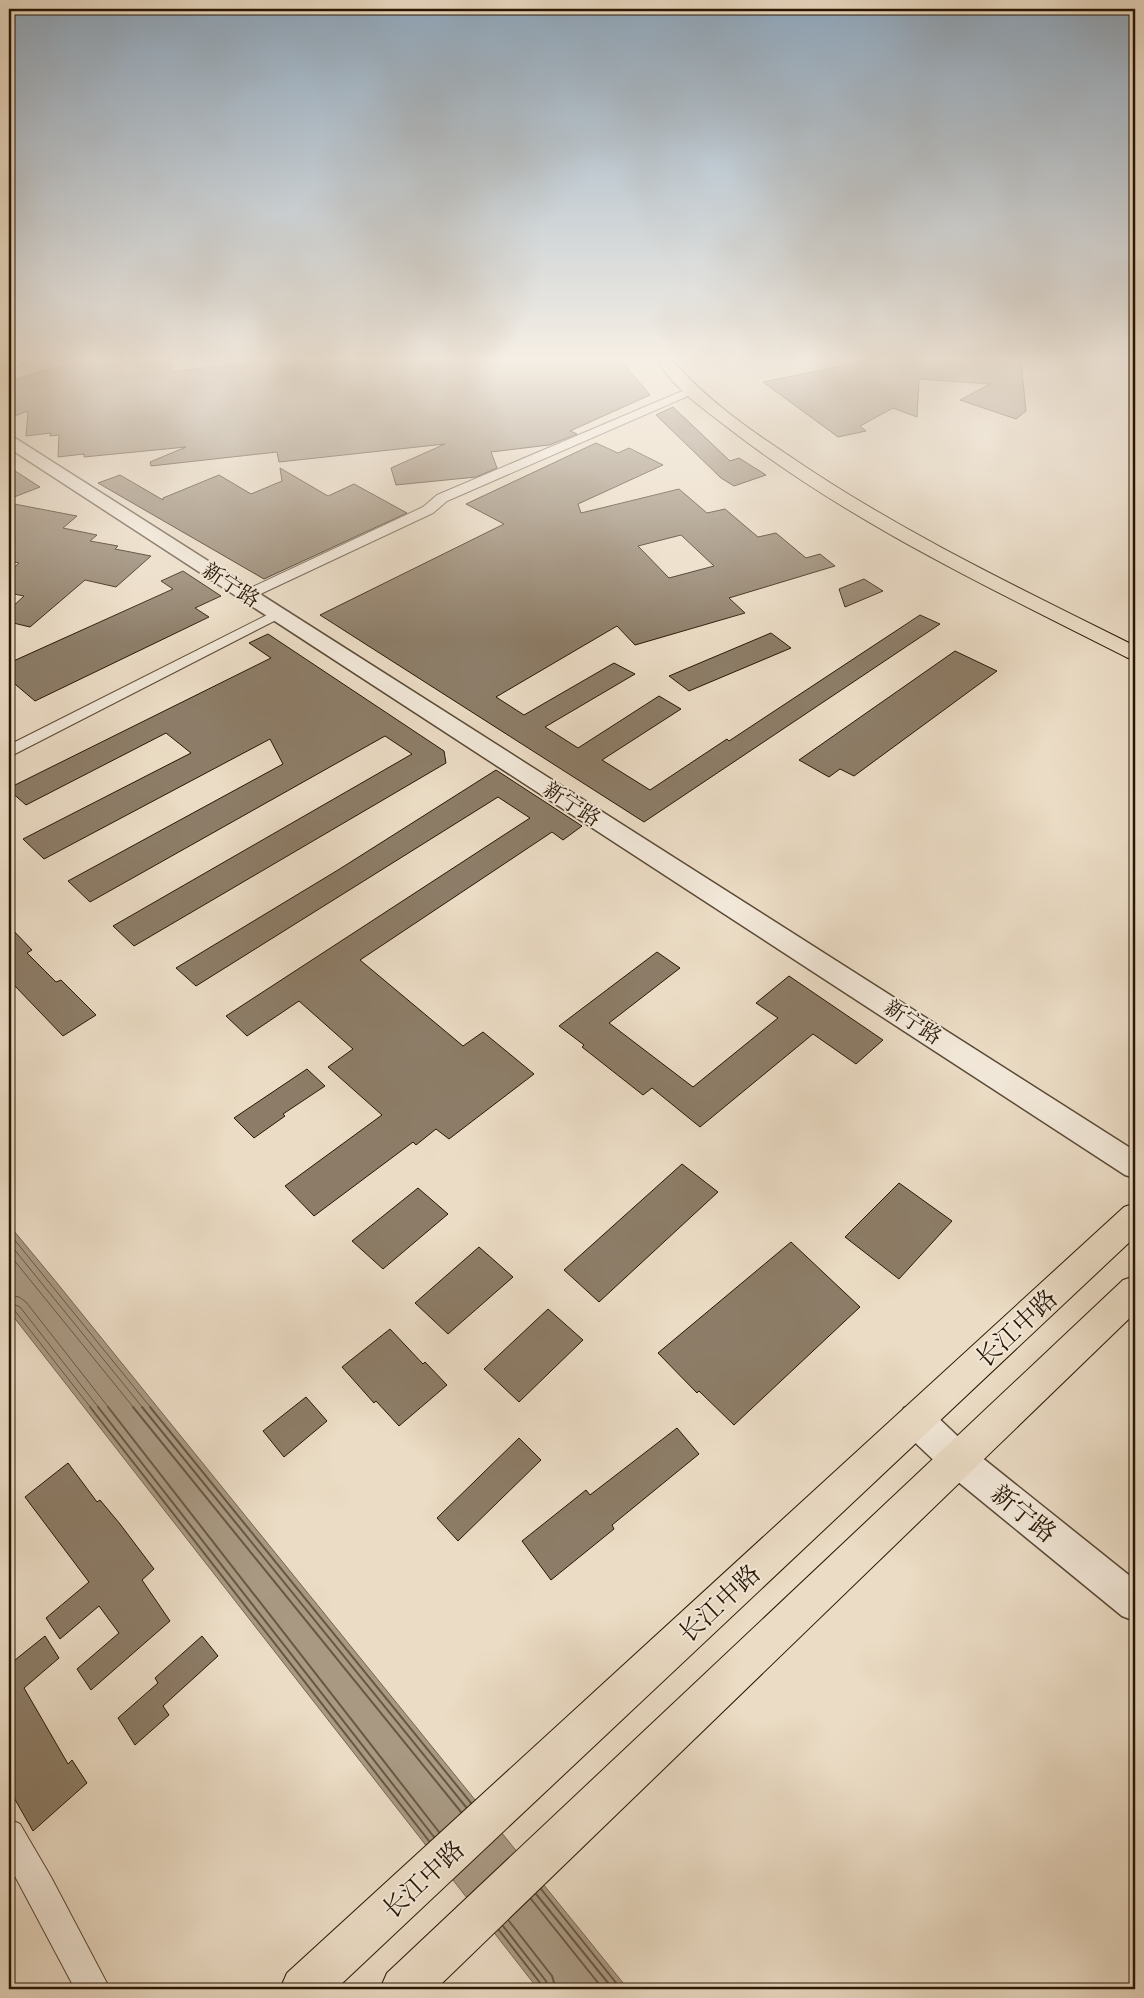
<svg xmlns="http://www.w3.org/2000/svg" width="1144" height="1998" font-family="Cardo,'Noto Serif SC',serif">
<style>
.water{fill:#a99983;stroke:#756550}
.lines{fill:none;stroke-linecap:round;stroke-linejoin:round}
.shore-far1{stroke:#685843;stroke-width:1}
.shore{stroke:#685843;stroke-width:2}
.building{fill:#8d7d68;stroke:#281603;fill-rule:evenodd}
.minor-casing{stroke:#594834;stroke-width:2}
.tertiary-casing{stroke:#594834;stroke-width:3}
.secondary-casing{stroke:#281603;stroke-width:2}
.primary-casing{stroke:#281603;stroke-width:2}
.minor{fill:#f2e8d9;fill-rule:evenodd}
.tertiary{fill:#f2e8d9;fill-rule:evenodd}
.secondary{fill:#f2e8d9;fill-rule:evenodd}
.primary{fill:#ebdcc5;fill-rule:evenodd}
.labels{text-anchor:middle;stroke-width:4;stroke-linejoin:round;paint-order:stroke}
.street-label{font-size:21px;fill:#281603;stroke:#f2e8d9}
.near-street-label{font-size:25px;fill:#281603;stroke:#f2e8d9}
</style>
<rect width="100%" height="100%" fill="#ebdcc5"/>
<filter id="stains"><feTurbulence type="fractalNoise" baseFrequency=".004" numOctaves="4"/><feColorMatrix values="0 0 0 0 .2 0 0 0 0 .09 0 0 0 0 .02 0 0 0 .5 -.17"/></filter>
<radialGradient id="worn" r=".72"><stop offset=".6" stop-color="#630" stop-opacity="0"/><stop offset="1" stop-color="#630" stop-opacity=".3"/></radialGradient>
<polygon class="water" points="9,1225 57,1283 628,1989 538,1989 9,1311"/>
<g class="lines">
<g class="shore-far1">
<polyline points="9,1233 151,1408"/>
<polyline points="9,1243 143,1408"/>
<polyline points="9,1254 134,1408"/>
<polyline points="9,1295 19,1297 26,1302 109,1408"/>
<polyline points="9,1302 20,1307 99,1408"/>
<polyline points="9,1308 15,1311 91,1408"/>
</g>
<g class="shore">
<polyline points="90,1407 429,1841"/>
<polyline points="98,1407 434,1837"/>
<polyline points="108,1407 439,1832"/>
<polyline points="133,1407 461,1812"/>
<polyline points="142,1407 466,1807"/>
<polyline points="150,1407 471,1803"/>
<polyline points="541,1889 621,1989"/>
<polyline points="536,1894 613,1989"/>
<polyline points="531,1899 603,1989"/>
<polyline points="509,1921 552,1976 556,1989"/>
<polyline points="503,1926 546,1981 548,1989"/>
<polyline points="499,1930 541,1984 542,1989"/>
</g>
</g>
<g class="building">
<polygon points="75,362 171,362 172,372 250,362 622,362 650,395 570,431 577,434 549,445 491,452 497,468 476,477 396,485 391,468 445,444 279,462 277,452 151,466 150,462 186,447 84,457 84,454 58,457 59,435 50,436 51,433 26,436 28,411 9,418 9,381"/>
<polygon points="852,362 1021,362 1026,411 1016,419 960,400 990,384 919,379 917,417 893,408 860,426 866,431 838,437 763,382 852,364"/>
<polygon points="673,407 730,461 739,458 766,475 734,486 721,478 656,415"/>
<path d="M 596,443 L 618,453 L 629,448 L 663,465 L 578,504 L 581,513 L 679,489 L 707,513 L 725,509 L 758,537 L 776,533 L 806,558 L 820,554 L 835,566 L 729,598 L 745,613 L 635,645 L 617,626 L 496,697 L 524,715 L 614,663 L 635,674 L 545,727 L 578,748 L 659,696 L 681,709 L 602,760 L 650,790 L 727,739 L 729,741 L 920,615 L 940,624 L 644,822 L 320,615 L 504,524 L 466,504 ZM 681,535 L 714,566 L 669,578 L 638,546 Z"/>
<polygon points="9,467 40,487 9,499"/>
<polygon points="280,468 328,496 354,484 407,513 264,579 98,483 120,475 163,500 163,498 219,475 251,494 282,481"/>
<polygon points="9,503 77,516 63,528 97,535 90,541 118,546 115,549 151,556 116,587 85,580 30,627 9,622 9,610 24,596 9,593 9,572 19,563 9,561"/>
<polygon points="183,571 221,596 195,608 209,617 35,701 9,679 9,663 173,589 161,581"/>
<polygon points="864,579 883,591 845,607 839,589"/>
<polygon points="771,633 791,648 689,691 669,676"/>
<polygon points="268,634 444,751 446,763 134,946 113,926 412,754 385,736 90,902 68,881 283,764 270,739 44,859 23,839 191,753 166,733 26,805 9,790 9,788 271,658 249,643"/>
<polygon points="955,651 997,671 854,776 840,769 829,777 799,760"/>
<polygon points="496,770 582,826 563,840 552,832 360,960 463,1046 483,1032 534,1074 449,1139 436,1129 416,1145 413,1142 314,1216 285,1186 382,1115 328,1067 353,1049 299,1001 247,1036 226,1016 530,818 498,797 196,986 176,968 338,870"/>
<polygon points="9,926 32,950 27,953 56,982 61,980 96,1015 63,1036 15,986 9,990"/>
<polygon points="657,952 680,968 609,1023 693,1087 778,1018 756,1003 789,976 883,1040 856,1064 813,1034 700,1127 652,1088 643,1095 582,1047 584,1045 559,1026"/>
<polygon points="307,1069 325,1086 283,1114 285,1116 254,1138 234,1118"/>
<polygon points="682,1164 718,1192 599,1302 564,1270"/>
<polygon points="899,1183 952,1221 899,1279 845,1237"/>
<polygon points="418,1188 448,1214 383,1269 352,1241"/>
<polygon points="791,1242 860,1307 734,1425 699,1391 697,1393 658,1353"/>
<polygon points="479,1247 513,1277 448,1334 415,1303"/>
<polygon points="548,1309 583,1340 519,1402 484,1369"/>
<polygon points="390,1329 423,1364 425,1362 447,1385 399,1426 376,1401 374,1403 342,1367"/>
<polygon points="306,1397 327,1421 284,1457 263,1431"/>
<polygon points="677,1428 699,1454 612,1525 614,1529 551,1580 522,1541 586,1490 590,1495"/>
<polygon points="519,1438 541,1460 458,1541 437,1518"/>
<polygon points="68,1463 97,1502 100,1500 120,1524 154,1569 142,1580 170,1621 91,1690 77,1669 119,1633 99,1606 60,1639 46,1618 89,1582 25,1497"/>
<polygon points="45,1636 59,1658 24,1688 68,1764 72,1760 87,1783 33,1831 9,1789 9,1662 10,1664"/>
<polygon points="202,1636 218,1656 163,1706 169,1715 135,1745 118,1718 158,1683 155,1678"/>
</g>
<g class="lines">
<defs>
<g id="minor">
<polygon points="696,388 702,391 700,393 688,396 447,501 433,513 252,598 242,598 240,595 242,592 423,507 437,495 680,392"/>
<polygon points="277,610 282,611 284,614 282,617 9,757 9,745"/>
<polygon points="9,1819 20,1824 51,1877 110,1989 75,1989 9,1865"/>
</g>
<g id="tertiary">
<polygon points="9,436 15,438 1135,1151 1135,1178 1125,1175 9,448"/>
<polygon points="916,1404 928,1408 970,1448 1135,1580 1135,1621 1122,1616 946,1472 904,1432 899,1420 904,1408"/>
</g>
<polygon id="secondary" points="9,362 26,362 23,365 9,369"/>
<g id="primary">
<path d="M 659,362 L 674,362 C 706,399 747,428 788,455 C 897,530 1017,587 1135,646 L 1135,660 L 1128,658 C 990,588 849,522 727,427 C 705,410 671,386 659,362 Z"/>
<polygon points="1135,1203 1135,1237 336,1989 280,1989 287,1973 1124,1207"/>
<polygon points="1135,1276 1135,1313 436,1989 380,1989 387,1973 1123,1280"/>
</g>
</defs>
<use href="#minor" class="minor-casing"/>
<use href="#tertiary" class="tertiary-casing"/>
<use href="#secondary" class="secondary-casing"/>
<use href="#primary" class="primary-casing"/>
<use href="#minor" class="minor"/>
<use href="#tertiary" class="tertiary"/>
<use href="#secondary" class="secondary"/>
<use href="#primary" class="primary"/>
</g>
<linearGradient id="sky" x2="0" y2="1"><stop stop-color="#8fa9c0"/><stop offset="0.56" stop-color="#f6efe5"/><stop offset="1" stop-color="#f6efe5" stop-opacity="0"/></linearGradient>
<rect width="1144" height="641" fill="url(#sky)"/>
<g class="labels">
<g class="street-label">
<text transform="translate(231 585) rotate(33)" y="7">新宁路</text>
<text transform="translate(572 804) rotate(33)" y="7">新宁路</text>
<text transform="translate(913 1022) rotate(33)" y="7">新宁路</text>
</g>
<g class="near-street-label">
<text transform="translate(1016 1328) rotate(-43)" y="9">长江中路</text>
<text transform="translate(1024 1513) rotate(39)" y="9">新宁路</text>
<text transform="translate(719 1603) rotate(-43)" y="9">长江中路</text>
<text transform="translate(423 1879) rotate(-43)" y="9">长江中路</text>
</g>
</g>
<rect width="1144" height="1998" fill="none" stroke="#ebdcc5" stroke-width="30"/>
<rect x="10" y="10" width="1124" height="1978" fill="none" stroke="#281603" stroke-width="2.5"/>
<rect x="15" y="15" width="1114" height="1968" fill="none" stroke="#281603"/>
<rect width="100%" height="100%" filter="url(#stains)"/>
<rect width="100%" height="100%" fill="url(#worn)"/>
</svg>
